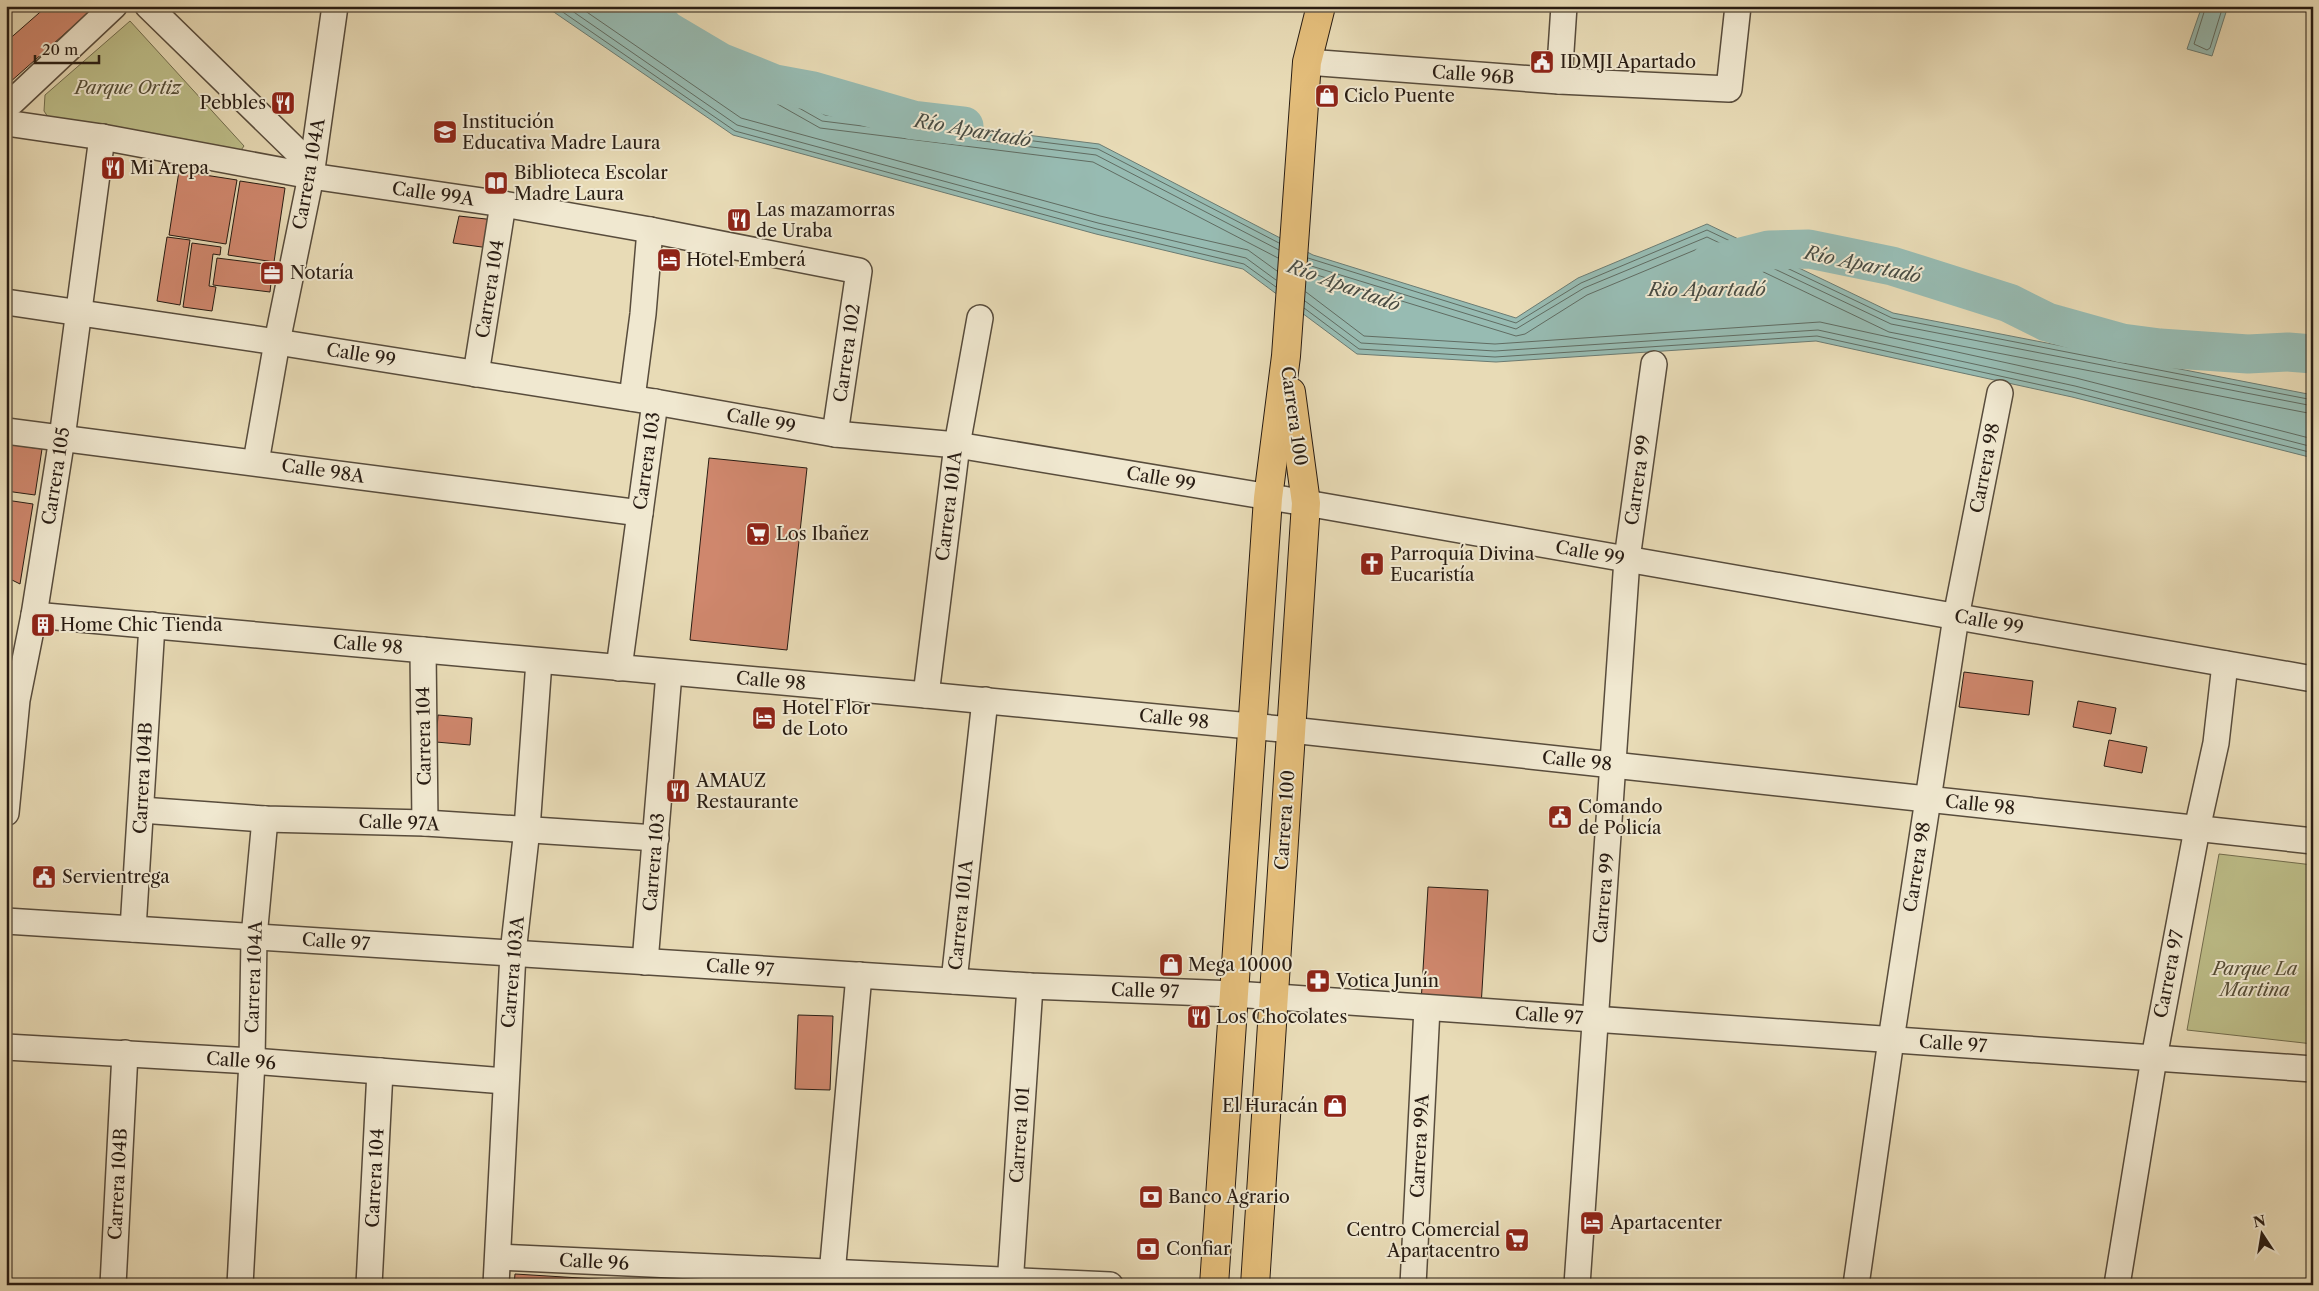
<svg xmlns="http://www.w3.org/2000/svg" width="2319" height="1291" font-family="'Libre Caslon Text',serif">
<style>
.green{fill:#bdbe89;stroke:#726d4e}
.water{fill:#97bbb2;stroke:#6b7b72}
.lines{fill:none;stroke-linecap:round;stroke-linejoin:round}
.shore{stroke:#606c62;stroke-width:1}
.river{stroke:#97bbb2;stroke-width:39}
.building{fill:#cf876d;stroke:#281c13}
.minor-casing{stroke:#584c3c;stroke-width:28}
.major-casing{stroke:#281c13;stroke-width:30}
.minor{stroke:#f0e8d0;stroke-width:25}
.major{stroke:#e4be7b;stroke-width:28}
.labels{text-anchor:middle;stroke-width:4;stroke-linejoin:round;paint-order:stroke}
.poi-label{font-size:18px;fill:#281c13;stroke:#f0e8d0;text-anchor:start}
.street-label{font-size:18px;fill:#281c13;stroke:#f0e8d0}
.park-label{font-size:18px;font-style:italic;fill:#554d36;stroke:#f0e8d0}
.water-label{font-size:19px;font-style:italic;fill:#494c43;stroke:#f0e8d0}
</style>
<rect width="100%" height="100%" fill="#e8dbb6"/>
<filter id="stains"><feTurbulence type="fractalNoise" baseFrequency=".004" numOctaves="4"/><feColorMatrix values="0 0 0 0 .2 0 0 0 0 .09 0 0 0 0 .02 0 0 0 .5 -.17"/></filter>
<radialGradient id="worn" r=".72"><stop offset=".6" stop-color="#630" stop-opacity="0"/><stop offset="1" stop-color="#630" stop-opacity=".3"/></radialGradient>
<g class="green">
<polygon points="130,21 244,146 239,153 52,123 44,111 45,95"/>
<polygon points="2219,854 2313,865 2313,1044 2187,1030"/>
</g>
<g class="water">
<polygon points="545,6 658,6 713,46 826,110 1099,144 1313,255 1516,318 1578,278 1707,224 1893,313 2313,395 2313,458 2072,397 1816,341 1496,362 1357,354 1243,269 1096,234 733,135"/>
<polygon points="2202,6 2228,6 2212,56 2187,49"/>
</g>
<g class="lines">
<g class="shore">
<polyline points="554,6 735,131 1097,229 1244,264 1276,287"/>
<polyline points="565,6 737,125 1098,223 1246,258 1276,280"/>
<polyline points="578,6 741,118 1100,216 1248,250 1277,271"/>
<polyline points="642,6 644,15 648,22 703,62 820,128 1093,162 1278,258"/>
<polyline points="650,6 654,17 707,56 822,121 1096,155 1279,250"/>
<polyline points="656,6 658,12 711,51 825,115 1098,149 1279,243"/>
<polyline points="2206,6 2194,44 2207,50 2210,48 2223,6"/>
<polyline points="1308,258 1516,323 1581,283 1707,230 1892,318 2313,400"/>
<polyline points="1308,265 1516,329 1584,288 1707,237 1891,324 2313,406"/>
<polyline points="1307,272 1516,336 1525,334 1587,295 1707,245 1889,332 2313,414"/>
<polyline points="1306,292 1364,336 1495,344 1820,322 2076,378 2313,439"/>
<polyline points="1305,301 1361,343 1495,351 1818,330 2075,386 2313,447"/>
<polyline points="1304,308 1359,349 1495,357 1817,336 2073,392 2313,453"/>
</g>
<g class="river">
<polyline points="644,6 666,30 720,62 775,84 813,91 913,120 964,126"/>
<polyline points="1710,263 1726,261 1769,250 1809,249 1892,266 2009,303 2047,322 2122,343 2160,348 2248,354 2288,352 2313,354"/>
</g>
</g>
<g class="building">
<polygon points="47,6 96,6 9,83 6,81 6,42"/>
<polygon points="179,171 237,180 226,244 169,235"/>
<polygon points="240,181 285,188 274,262 228,255"/>
<polygon points="459,216 495,220 489,248 453,243"/>
<polygon points="167,237 190,240 180,305 157,301"/>
<polygon points="192,243 221,247 220,255 213,254 209,286 216,287 212,311 183,307"/>
<polygon points="217,258 273,265 270,292 213,285"/>
<polygon points="6,444 42,449 35,495 6,491"/>
<polygon points="709,458 807,468 787,650 690,640"/>
<polygon points="6,500 33,504 20,584 6,577"/>
<polygon points="1964,672 2033,681 2029,715 1959,707"/>
<polygon points="2078,701 2116,708 2111,734 2073,727"/>
<polygon points="438,715 472,718 470,745 436,742"/>
<polygon points="2109,740 2147,747 2142,773 2104,766"/>
<polygon points="1428,887 1488,890 1481,1007 1421,1003"/>
<polygon points="798,1015 833,1016 830,1090 795,1089"/>
<polygon points="515,1274 645,1282 645,1285 514,1285"/>
</g>
<g class="lines">
<defs>
<g id="minor">
<polyline points="148,6 312,166"/>
<polyline points="1307,62 1559,81 1729,89 1738,6"/>
<polyline points="1559,81 1564,6"/>
<polyline points="12,102 114,6"/>
<polyline points="6,123 102,137 311,176 503,204 650,230 859,271 835,434"/>
<polyline points="6,302 277,342 655,402 835,434 957,445 1306,503 2313,679"/>
<polyline points="476,374 503,204"/>
<polyline points="632,398 643,314 650,230"/>
<polyline points="6,431 640,513"/>
<polyline points="256,462 277,342 311,176 335,6"/>
<polyline points="34,615 926,695 1291,730 2313,841"/>
<polyline points="423,650 425,823"/>
<polyline points="619,668 655,402"/>
<polyline points="926,695 957,445 980,318"/>
<polyline points="141,810 265,819 425,823 656,838"/>
<polyline points="6,813 17,700 34,615 62,438 102,137"/>
<polyline points="6,921 1030,986 1234,994 2313,1069"/>
<polyline points="133,929 152,625"/>
<polyline points="645,962 669,673"/>
<polyline points="954,981 985,700"/>
<polyline points="6,1047 252,1061 505,1081"/>
<polyline points="498,1257 1110,1285"/>
<polyline points="113,1285 125,1053"/>
<polyline points="240,1285 252,1061 254,937 265,819"/>
<polyline points="369,1285 380,1071"/>
<polyline points="496,1285 513,953 527,829 539,661"/>
<polyline points="831,1285 859,975"/>
<polyline points="1010,1285 1030,986"/>
<polyline points="1413,1285 1427,1008"/>
<polyline points="1577,1285 1627,559 1654,364"/>
<polyline points="1856,1285 1891,1040 1956,617 2000,393"/>
<polyline points="2117,1285 2154,1058 2197,829 2216,743 2225,664"/>
</g>
<g id="major">
<polyline points="1214,1285 1268,498 1286,356 1307,62 1321,6"/>
<polyline points="1255,1285 1306,503 1291,392"/>
</g>
</defs>
<use href="#minor" class="minor-casing"/>
<use href="#major" class="major-casing"/>
<use href="#minor" class="minor"/>
<use href="#major" class="major"/>
</g>
<defs>
<symbol id="civic-square" viewBox="-11 -11 22 22"><rect x="-9" y="-9" width="18" height="18" rx="4" fill="#8f2418" stroke="#f0e8d0"/><path d="M-.6-6.5H3V-4.5H.6V-3L4-1V1h2V6H-6V1h2V-1L-.6-3ZM-1.2 2.5V6h2.4V2.5Z" fill="#fff"/></symbol>
<symbol id="shop-square" viewBox="-11 -11 22 22"><rect x="-9" y="-9" width="18" height="18" rx="4" fill="#8f2418" stroke="#f0e8d0"/><path d="M-5-2.5h2.3a2.7 3.5 0 0 1 5.4 0H5L5.5 6h-11ZM-1.5-2.5h3a1.5 2.3 0 0 0-3 0Z" fill="#fff"/></symbol>
<symbol id="restaurant-square" viewBox="-11 -11 22 22"><rect x="-9" y="-9" width="18" height="18" rx="4" fill="#8f2418" stroke="#f0e8d0"/><path d="M-5-6h1v4h1v-4h1v4h1v-4h1v5L-1.5 .5V6h-2V.5L-5-1ZM5-6V6H3V1.5H1.5Q1.5-4 5-6Z" fill="#fff"/></symbol>
<symbol id="school-square" viewBox="-11 -11 22 22"><rect x="-9" y="-9" width="18" height="18" rx="4" fill="#8f2418" stroke="#f0e8d0"/><path d="M0-5L7-2L0 1L-7-2ZM-4 1L0 2.5L4 1V4Q0 6-4 4Z" fill="#fff"/></symbol>
<symbol id="library-square" viewBox="-11 -11 22 22"><rect x="-9" y="-9" width="18" height="18" rx="4" fill="#8f2418" stroke="#f0e8d0"/><path d="M-6-4Q-3-5.5-.7-3.5V5Q-3 3-6 4ZM6-4Q3-5.5 .7-3.5V5Q3 3 6 4Z" fill="#fff"/></symbol>
<symbol id="hotel-square" viewBox="-11 -11 22 22"><rect x="-9" y="-9" width="18" height="18" rx="4" fill="#8f2418" stroke="#f0e8d0"/><path d="M-6-4.5h1.5V1H6V5H4.5V3h-9V5H-6ZM-4 0a1.8 1.8 0 1 1 3.6 0ZM.5 0V-2.5h3Q6-2.5 6 0Z" fill="#fff"/></symbol>
<symbol id="office-square" viewBox="-11 -11 22 22"><rect x="-9" y="-9" width="18" height="18" rx="4" fill="#8f2418" stroke="#f0e8d0"/><path d="M-6-3h4V-5.5h4V-3h4V5H-6ZM-1-4.5V-3h2v-1.5ZM-6 0V1H6V0Z" fill="#fff"/></symbol>
<symbol id="supermarket-square" viewBox="-11 -11 22 22"><rect x="-9" y="-9" width="18" height="18" rx="4" fill="#8f2418" stroke="#f0e8d0"/><path d="M-6-5.5h2.5l.6 2H6L4.5 2H-2.5L-4.4-4H-6ZM-1.5 3.2a1.3 1.3 0 1 0 .1 0ZM3 3.2a1.3 1.3 0 1 0 .1 0Z" fill="#fff"/></symbol>
<symbol id="church-square" viewBox="-11 -11 22 22"><rect x="-9" y="-9" width="18" height="18" rx="4" fill="#8f2418" stroke="#f0e8d0"/><path d="M-1.2-6h2.4v3.5h3.3v2.4h-3.3V6h-2.4V-.1h-3.3v-2.4h3.3Z" fill="#fff"/></symbol>
<symbol id="building-square" viewBox="-11 -11 22 22"><rect x="-9" y="-9" width="18" height="18" rx="4" fill="#8f2418" stroke="#f0e8d0"/><path d="M-4-6H4V6H1V3H-1V6H-4ZM-2.5-4.3h1.7v1.8h-1.7ZM.8-4.3h1.7v1.8H.8ZM-2.5-1h1.7V.8h-1.7ZM.8-1h1.7V.8H.8Z" fill="#fff"/></symbol>
<symbol id="pharmacy-square" viewBox="-11 -11 22 22"><rect x="-9" y="-9" width="18" height="18" rx="4" fill="#8f2418" stroke="#f0e8d0"/><path d="M-2-6h4v4h4v4h-4v4h-4v-4h-4v-4h4Z" fill="#fff"/></symbol>
<symbol id="bank-square" viewBox="-11 -11 22 22"><rect x="-9" y="-9" width="18" height="18" rx="4" fill="#8f2418" stroke="#f0e8d0"/><path d="M-6-4H6V4H-6ZM0-2.3a2.3 2.3 0 1 0 0 4.6a2.3 2.3 0 1 0 0-4.6Z" fill="#fff"/></symbol>
</defs>
<g fill-rule="evenodd">
<use href="#civic-square" x="1528" y="48" width="28" height="28"/>
<use href="#shop-square" x="1313" y="82" width="28" height="28"/>
<use href="#restaurant-square" x="269" y="89" width="28" height="28"/>
<use href="#school-square" x="431" y="118" width="28" height="28"/>
<use href="#restaurant-square" x="99" y="154" width="28" height="28"/>
<use href="#library-square" x="482" y="169" width="28" height="28"/>
<use href="#restaurant-square" x="725" y="206" width="28" height="28"/>
<use href="#hotel-square" x="655" y="246" width="28" height="28"/>
<use href="#office-square" x="258" y="259" width="28" height="28"/>
<use href="#supermarket-square" x="744" y="520" width="28" height="28"/>
<use href="#church-square" x="1358" y="550" width="28" height="28"/>
<use href="#building-square" x="29" y="611" width="28" height="28"/>
<use href="#hotel-square" x="750" y="704" width="28" height="28"/>
<use href="#restaurant-square" x="664" y="777" width="28" height="28"/>
<use href="#civic-square" x="1546" y="803" width="28" height="28"/>
<use href="#civic-square" x="30" y="863" width="28" height="28"/>
<use href="#shop-square" x="1157" y="951" width="28" height="28"/>
<use href="#pharmacy-square" x="1304" y="967" width="28" height="28"/>
<use href="#restaurant-square" x="1185" y="1003" width="28" height="28"/>
<use href="#shop-square" x="1321" y="1092" width="28" height="28"/>
<use href="#bank-square" x="1137" y="1183" width="28" height="28"/>
<use href="#hotel-square" x="1578" y="1209" width="28" height="28"/>
<use href="#supermarket-square" x="1503" y="1226" width="28" height="28"/>
<use href="#bank-square" x="1134" y="1235" width="28" height="28"/>
</g>
<g class="labels">
<g class="poi-label">
<text x="1560" y="68">IDMJI Apartado</text>
<text x="1344" y="102">Ciclo Puente</text>
<text x="266" y="109" text-anchor="end">Pebbles</text>
<text x="462" y="128">Institución<tspan x="462" dy="21">Educativa Madre Laura</tspan></text>
<text x="130" y="174">Mi Arepa</text>
<text x="514" y="179">Biblioteca Escolar<tspan x="514" dy="21">Madre Laura</tspan></text>
<text x="756" y="216">Las mazamorras<tspan x="756" dy="21">de Uraba</tspan></text>
<text x="686" y="266">Hotel Emberá</text>
<text x="290" y="279">Notaría</text>
<text x="776" y="540">Los Ibañez</text>
<text x="1390" y="560">Parroquía Divina<tspan x="1390" dy="21">Eucaristía</tspan></text>
<text x="60" y="631">Home Chic Tienda</text>
<text x="782" y="714">Hotel Flor<tspan x="782" dy="21">de Loto</tspan></text>
<text x="696" y="787">AMAUZ<tspan x="696" dy="21">Restaurante</tspan></text>
<text x="1578" y="813">Comando<tspan x="1578" dy="21">de Policía</tspan></text>
<text x="62" y="883">Servientrega</text>
<text x="1188" y="971">Mega 10000</text>
<text x="1336" y="987">Votica Junín</text>
<text x="1216" y="1023">Los Chocolates</text>
<text x="1318" y="1112" text-anchor="end">El Huracán</text>
<text x="1168" y="1203">Banco Agrario</text>
<text x="1610" y="1229">Apartacenter</text>
<text x="1500" y="1236" text-anchor="end">Centro Comercial<tspan x="1500" dy="21">Apartacentro</tspan></text>
<text x="1166" y="1255">Confiar</text>
</g>
<g class="street-label">
<text transform="translate(1473 75) rotate(4)" y="6">Calle 96B</text>
<text transform="translate(309 174) rotate(-80)" y="6">Carrera 104A</text>
<text transform="translate(433 194) rotate(8)" y="6">Calle 99A</text>
<text transform="translate(490 289) rotate(-81)" y="6">Carrera 104</text>
<text transform="translate(847 353) rotate(-82)" y="6">Carrera 102</text>
<text transform="translate(361 355) rotate(9)" y="6">Calle 99</text>
<text transform="translate(1294 416) rotate(82)" y="6">Carrera 100</text>
<text transform="translate(761 421) rotate(10)" y="6">Calle 99</text>
<text transform="translate(647 461) rotate(-82)" y="6">Carrera 103</text>
<text transform="translate(1985 468) rotate(-79)" y="6">Carrera 98</text>
<text transform="translate(323 471) rotate(8)" y="6">Calle 98A</text>
<text transform="translate(56 476) rotate(-81)" y="6">Carrera 105</text>
<text transform="translate(1161 479) rotate(10)" y="6">Calle 99</text>
<text transform="translate(1638 480) rotate(-82)" y="6">Carrera 99</text>
<text transform="translate(949 506) rotate(-83)" y="6">Carrera 101A</text>
<text transform="translate(1590 553) rotate(10)" y="6">Calle 99</text>
<text transform="translate(1989 622) rotate(10)" y="6">Calle 99</text>
<text transform="translate(368 645) rotate(5)" y="6">Calle 98</text>
<text transform="translate(771 681) rotate(5)" y="6">Calle 98</text>
<text transform="translate(1174 719) rotate(6)" y="6">Calle 98</text>
<text transform="translate(424 736) rotate(-91)" y="6">Carrera 104</text>
<text transform="translate(1577 761) rotate(6)" y="6">Calle 98</text>
<text transform="translate(143 778) rotate(-87)" y="6">Carrera 104B</text>
<text transform="translate(1980 805) rotate(6)" y="6">Calle 98</text>
<text transform="translate(1285 820) rotate(-86)" y="6">Carrera 100</text>
<text transform="translate(399 823) rotate(2)" y="6">Calle 97A</text>
<text transform="translate(654 862) rotate(-85)" y="6">Carrera 103</text>
<text transform="translate(1917 867) rotate(-81)" y="6">Carrera 98</text>
<text transform="translate(1604 898) rotate(-85)" y="6">Carrera 99</text>
<text transform="translate(961 915) rotate(-84)" y="6">Carrera 101A</text>
<text transform="translate(336 942) rotate(4)" y="6">Calle 97</text>
<text transform="translate(740 968) rotate(4)" y="6">Calle 97</text>
<text transform="translate(513 972) rotate(-85)" y="6">Carrera 103A</text>
<text transform="translate(2169 974) rotate(-79)" y="6">Carrera 97</text>
<text transform="translate(254 977) rotate(-88)" y="6">Carrera 104A</text>
<text transform="translate(1145 991) rotate(2)" y="6">Calle 97</text>
<text transform="translate(1549 1016) rotate(4)" y="6">Calle 97</text>
<text transform="translate(1953 1044) rotate(4)" y="6">Calle 97</text>
<text transform="translate(241 1061) rotate(4)" y="6">Calle 96</text>
<text transform="translate(1020 1135) rotate(-86)" y="6">Carrera 101</text>
<text transform="translate(1420 1146) rotate(-87)" y="6">Carrera 99A</text>
<text transform="translate(375 1178) rotate(-87)" y="6">Carrera 104</text>
<text transform="translate(118 1184) rotate(-87)" y="6">Carrera 104B</text>
<text transform="translate(594 1262) rotate(3)" y="6">Calle 96</text>
</g>
<g class="park-label">
<text x="128" y="94">Parque Ortiz</text>
<text x="2255" y="975">Parque La<tspan x="2255" dy="21">Martina</tspan></text>
</g>
<g class="water-label">
<text transform="translate(973 130) rotate(10)" y="7">Río Apartadó</text>
<text transform="translate(1863 264) rotate(12)" y="7">Río Apartadó</text>
<text transform="translate(1344 285) rotate(20)" y="7">Río Apartadó</text>
<text x="1707" y="296">Rio Apartadó</text>
</g>
</g>
<rect width="2319" height="1291" fill="none" stroke="#e8dbb6" stroke-width="25"/>
<rect x="8" y="8" width="2304" height="1276" fill="none" stroke="#281c13" stroke-width="2.5"/>
<rect x="12" y="12" width="2294" height="1266" fill="none" stroke="#281c13"/>
<g transform="translate(2262 1234) rotate(348)" stroke="#f0e8d0" stroke-width="4" paint-order="stroke">
<path d="M0-4L9 19L0 12L-9 19Z" fill="#281c13"/>
<text y="-8" font-size="14" font-weight="bold" text-anchor="middle" fill="#281c13">N</text>
</g>
<path d="M35 55v8h64v-8" fill="none" stroke="#281c13" stroke-width="2.5"/>
<text x="42" y="55" font-size="15" fill="#281c13" stroke="#f0e8d0" stroke-width="4" paint-order="stroke">20 m</text>
<rect width="100%" height="100%" filter="url(#stains)"/>
<rect width="100%" height="100%" fill="url(#worn)"/>
</svg>
